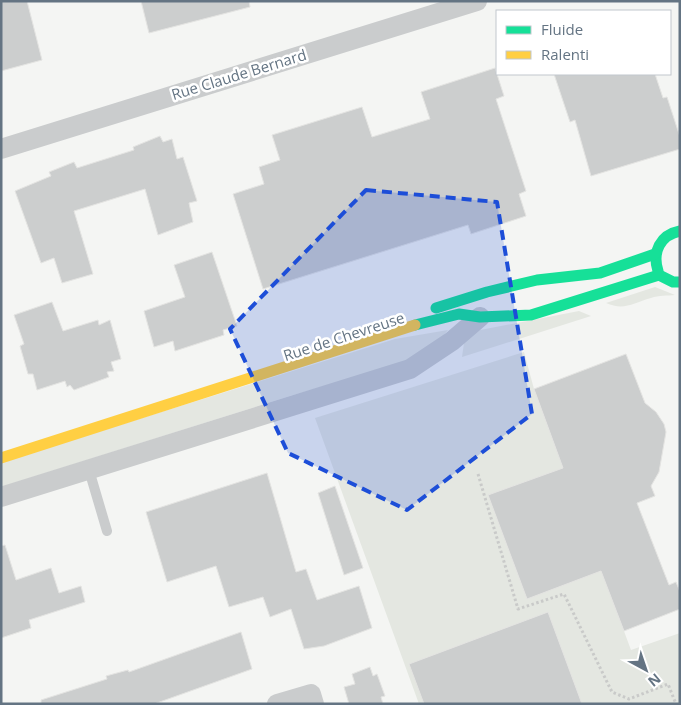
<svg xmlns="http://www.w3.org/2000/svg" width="681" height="705" font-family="'Open Sans',sans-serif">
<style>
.green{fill:#e4e7e1}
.building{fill:#cccece;stroke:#e4e4e2}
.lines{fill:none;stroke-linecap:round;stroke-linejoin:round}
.path{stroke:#c9cac9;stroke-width:3;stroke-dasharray:2.5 2.5;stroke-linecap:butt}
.lane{stroke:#cacccd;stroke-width:10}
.street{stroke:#cacccd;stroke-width:20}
.fast{stroke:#16e098;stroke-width:11}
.slow{stroke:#ffcf43;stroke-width:11}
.marked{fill:#1d4ed8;fill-opacity:0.2;stroke:#1d4ed8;stroke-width:4;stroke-dasharray:10 6;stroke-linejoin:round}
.labels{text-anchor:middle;stroke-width:5;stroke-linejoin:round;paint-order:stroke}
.street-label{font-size:15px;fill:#647483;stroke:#fff}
</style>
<rect width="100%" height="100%" fill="#f4f5f3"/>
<g class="green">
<path d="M 655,287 L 675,295 C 667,296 659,295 651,298 C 633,303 624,311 606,303 Z"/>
<polygon points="579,311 591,316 462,357 464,343 475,331"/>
<polygon points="448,330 439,341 405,362 290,396 1,487 1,462 395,339"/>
<polygon points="524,352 534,389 631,650 680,633 680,704 419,704 315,418"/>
</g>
<g class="building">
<polygon points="1,1 27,1 42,60 1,71"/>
<polygon points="141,1 249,1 250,7 149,33"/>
<polygon points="495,68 504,96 496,99 526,191 519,194 526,216 471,234 468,225 263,289 233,194 264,184 259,167 280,160 272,135 362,107 372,137 430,119 421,92"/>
<polygon points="554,74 655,74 663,98 667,97 680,137 680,149 591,176 575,120 570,122"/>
<polygon points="160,136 163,142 172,139 177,159 183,157 197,201 189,203 193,222 158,235 145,189 74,211 93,274 62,283 54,258 41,263 15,191 51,176 49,172 74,162 77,168 134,150 133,147"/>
<polygon points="212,252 237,326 223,330 224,335 175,351 173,341 154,347 144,311 185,297 174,265"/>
<polygon points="52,302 63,331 98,320 99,325 110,320 121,359 111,362 114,371 107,372 109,377 74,390 70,385 67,387 65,381 37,390 33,374 28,374 20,346 24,344 14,315"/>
<polygon points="626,354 645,403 656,412 664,424 666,432 659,472 651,486 655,496 637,503 669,585 676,582 680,592 680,609 624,631 601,571 527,599 488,495 563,468 534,389"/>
<polygon points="267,473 296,572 306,569 317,600 359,586 372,628 324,646 304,649 291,609 270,617 263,597 229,607 216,566 167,582 146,512"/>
<polygon points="335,486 363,568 344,575 318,493"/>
<polygon points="5,545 16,580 51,568 59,593 81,586 85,602 29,620 31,628 1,638 1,546"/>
<polygon points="548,612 582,704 424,704 409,664"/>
<polygon points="241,632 252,669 154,704 41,704 41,700 107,679 106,676 128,670 129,672"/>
<polygon points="370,667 373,676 377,674 385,696 381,697 383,704 349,704 344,687 355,684 352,674"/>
</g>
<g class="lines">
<polyline class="path" points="478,474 518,609 564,594 612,692 629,699 668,684 676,704"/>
<polyline class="lane" points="89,470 107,531"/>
<g class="street">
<polyline points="1,149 477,1"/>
<polyline points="1,497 410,369 452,341 480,317"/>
<polyline points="277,704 311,694 314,704"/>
</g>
<g class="fast">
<path d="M 658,271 C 652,252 660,235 680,231"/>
<polyline points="436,308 487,292 537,280 600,273 655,254"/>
<polyline points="415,325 459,314 480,317 531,315 659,275 673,282 680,282"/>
</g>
<polyline class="slow" points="1,458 415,325"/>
</g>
<path class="marked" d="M 366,190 L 497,202 L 532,414 L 407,510 L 288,453 L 230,329 Z"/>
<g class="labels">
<g class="street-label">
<text transform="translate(239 75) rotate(-17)" y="5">Rue Claude Bernard</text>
<text transform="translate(344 337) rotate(-18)" y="5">Rue de Chevreuse</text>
</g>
</g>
<rect width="681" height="705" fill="none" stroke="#647483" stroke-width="5"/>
<rect x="496" y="10" width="175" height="65" fill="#ffffff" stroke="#c1c7cd"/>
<rect x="506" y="26" width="25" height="8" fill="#16e098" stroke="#c1c7cd"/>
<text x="541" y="35" font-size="15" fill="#647483">Fluide</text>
<rect x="506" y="51" width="25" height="8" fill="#ffcf43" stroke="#c1c7cd"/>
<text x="541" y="60" font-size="15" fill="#647483">Ralenti</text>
<g transform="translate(646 670) rotate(140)" stroke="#ffffff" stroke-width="4" paint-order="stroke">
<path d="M0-4L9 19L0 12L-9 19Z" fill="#647483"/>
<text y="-8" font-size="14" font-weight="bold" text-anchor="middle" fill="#647483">N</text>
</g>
</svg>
